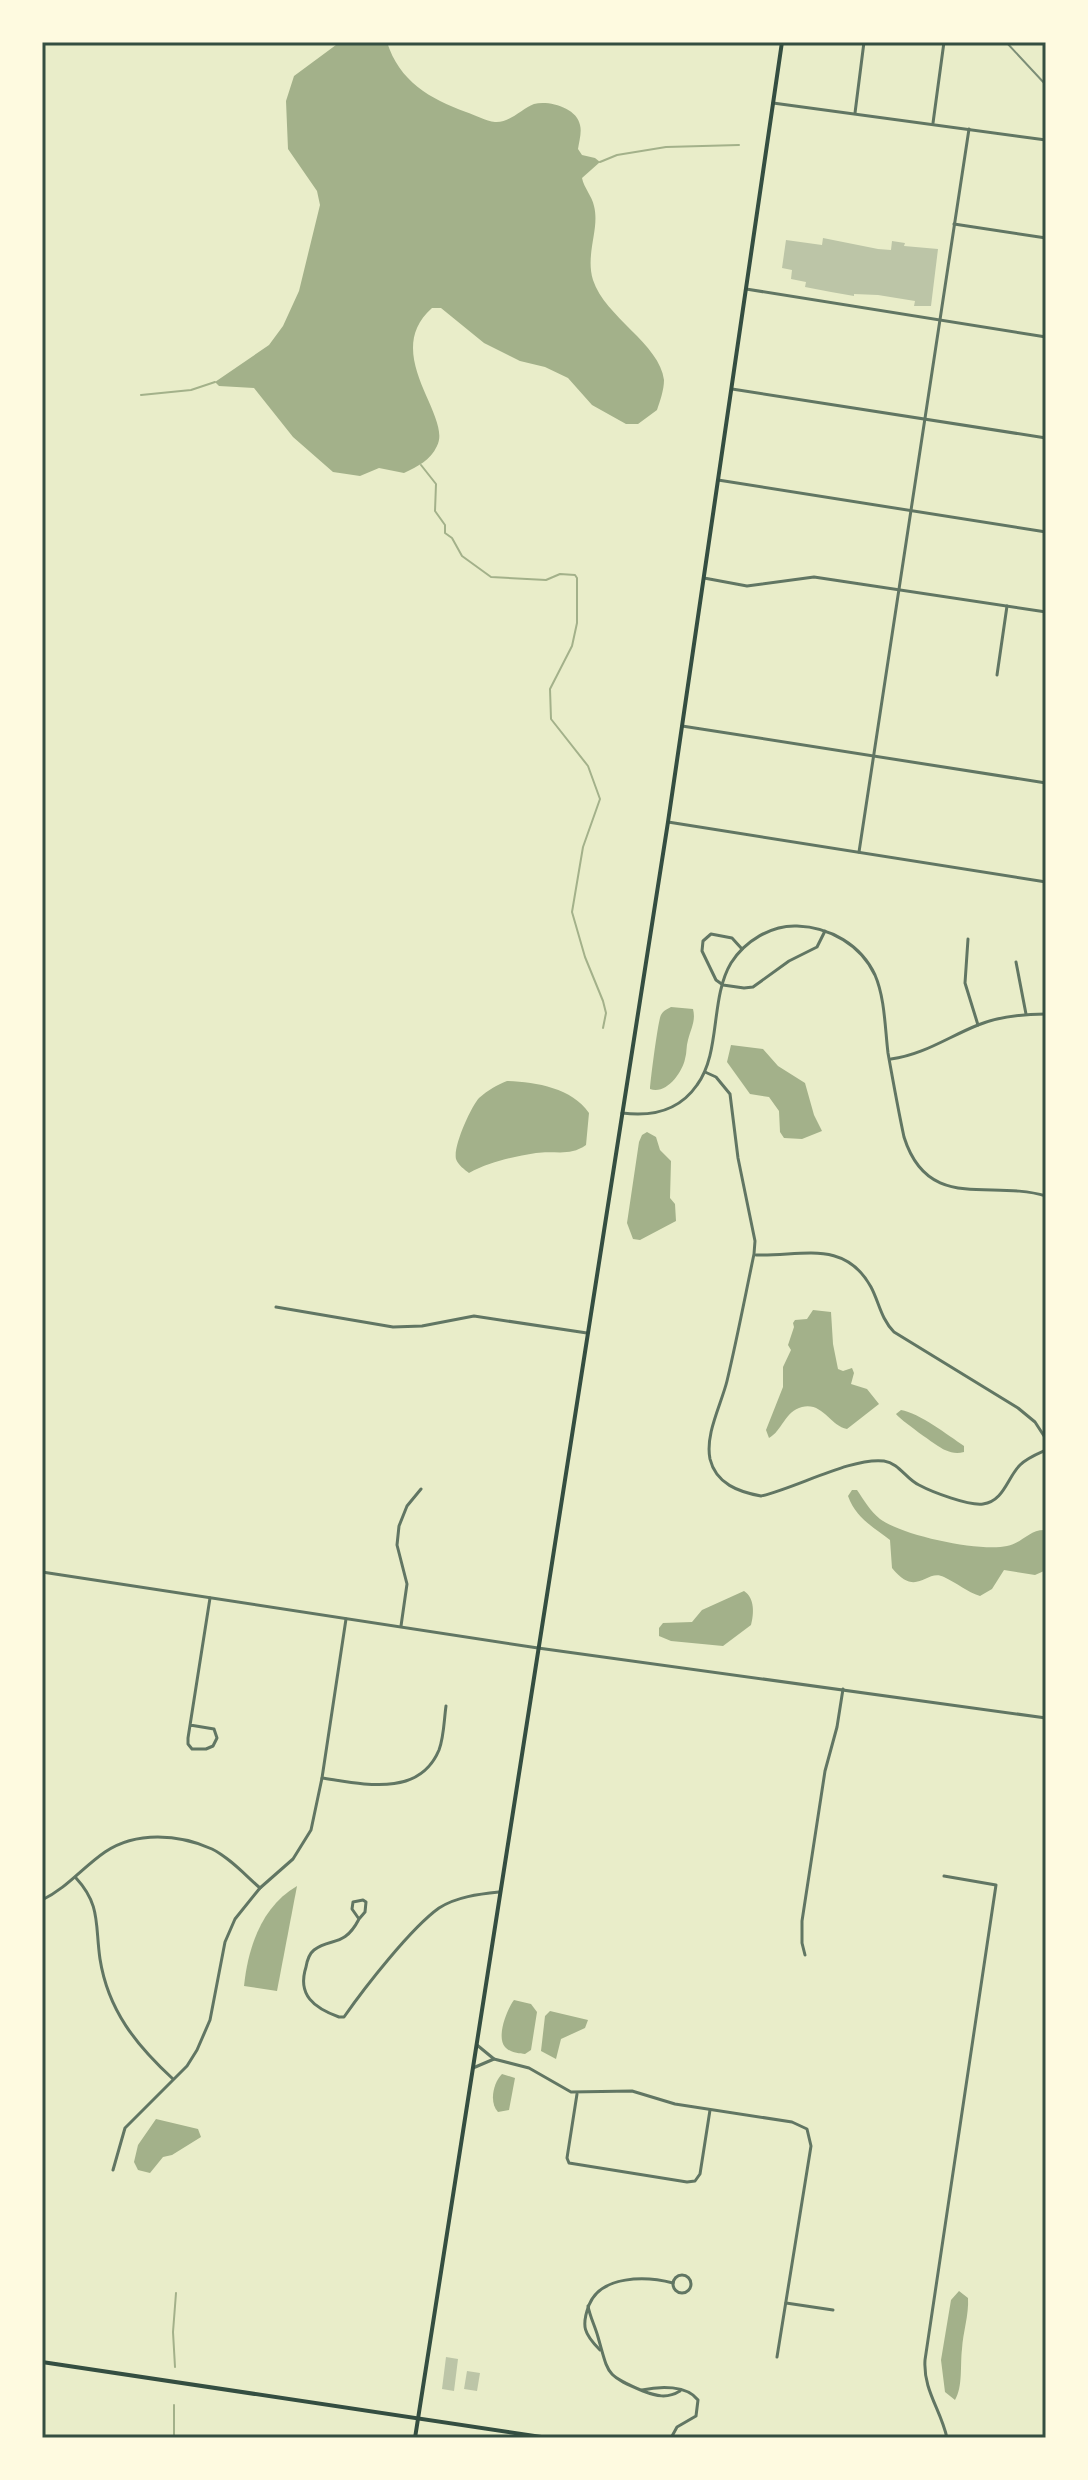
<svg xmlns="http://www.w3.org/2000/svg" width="1088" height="2480" font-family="'Exo 2',sans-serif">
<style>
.water{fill:#a3b18a}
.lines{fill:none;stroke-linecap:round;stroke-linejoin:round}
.stream{stroke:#a3b18a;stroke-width:2}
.building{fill:#bcc5a7}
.minor{stroke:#617663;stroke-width:3}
.tertiary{stroke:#617663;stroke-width:3}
.secondary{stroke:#344e41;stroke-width:4}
.rail{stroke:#7c8e77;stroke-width:2}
.neatline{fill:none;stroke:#344e41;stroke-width:3}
</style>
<rect width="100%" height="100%" fill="#e9edc9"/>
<g class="water">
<path d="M 340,42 L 387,42 C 399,81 430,99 466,112 C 475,115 486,121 495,122 C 510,123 521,109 534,104 C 549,100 577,108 580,125 C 582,132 579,142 578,149 L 582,155 L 595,158 L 600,162 L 582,178 C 584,188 592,196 594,206 C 600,229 585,254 593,280 C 605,317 660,344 664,380 C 664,390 660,401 657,410 L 638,424 L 626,424 L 592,405 L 568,378 L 545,367 L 520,361 L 484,343 L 441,308 L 432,308 C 380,354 453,416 437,446 C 430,461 418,466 404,473 L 379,468 L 360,476 L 333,472 L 293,437 L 254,388 L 219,386 L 215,382 L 269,345 L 283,326 L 299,291 L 320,205 L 317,191 L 288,149 L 286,101 L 294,76 Z"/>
<path d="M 671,1007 L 693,1009 C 696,1021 691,1028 688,1040 C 686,1046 687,1053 685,1059 C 682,1073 666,1095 650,1089 C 650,1084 658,1020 661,1015 C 664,1010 666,1010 671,1007 Z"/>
<polygon points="731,1045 763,1049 778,1066 805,1083 814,1115 822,1131 802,1139 784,1138 780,1132 779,1111 769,1097 750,1094 727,1062"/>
<path d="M 507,1081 C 536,1082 572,1088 589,1113 L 586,1145 C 569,1157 555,1150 536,1153 C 513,1157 491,1161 469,1173 C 465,1170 458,1165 456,1159 C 453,1146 471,1107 479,1098 C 488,1090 497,1085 507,1081 Z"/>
<polygon points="647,1132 656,1137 660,1150 671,1161 670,1198 675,1204 676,1221 640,1240 633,1239 627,1223 639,1142 642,1135"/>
<path d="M 813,1310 L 831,1312 L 833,1344 L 838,1369 L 843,1371 L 852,1368 L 854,1373 L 851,1384 L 867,1389 L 879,1404 L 847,1429 C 830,1426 823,1402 802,1407 C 785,1411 782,1431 769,1438 L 766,1430 L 783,1387 L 783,1367 L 791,1350 L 788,1345 L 794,1327 L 793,1323 L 795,1320 L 807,1319 Z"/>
<path d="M 901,1410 C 919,1413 948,1435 964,1446 L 964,1452 C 957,1454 952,1453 945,1450 C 938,1447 898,1418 896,1414 Z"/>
<path d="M 852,1490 L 857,1490 C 864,1500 870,1511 880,1519 C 903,1536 980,1552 1007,1546 C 1023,1543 1029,1529 1046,1530 L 1044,1571 L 1035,1575 L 1004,1570 L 992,1589 L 980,1596 C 967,1592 957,1583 944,1577 C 926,1568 917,1599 892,1568 L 890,1540 C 872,1526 856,1518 848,1496 Z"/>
<path d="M 744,1591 C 755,1598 754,1614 751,1625 L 723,1646 L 671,1641 L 659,1636 L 659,1628 L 663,1623 L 692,1622 L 702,1610 Z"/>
<path d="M 297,1886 L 277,1991 L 244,1986 C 248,1947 262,1906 297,1886 Z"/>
<path d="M 514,2000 L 531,2004 L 537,2012 L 531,2050 L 525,2054 C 519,2054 509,2052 505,2047 C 496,2037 507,2009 514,2000 Z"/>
<polygon points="550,2011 588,2020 585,2028 561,2039 556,2059 541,2051 545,2016"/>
<path d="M 502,2074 L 515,2078 L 509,2110 L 498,2112 C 489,2103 493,2083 502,2074 Z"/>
<polygon points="156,2119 198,2129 201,2137 172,2155 163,2157 150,2173 138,2170 134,2162 138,2145"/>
<path d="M 959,2291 L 968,2298 C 969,2315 963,2332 962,2349 C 960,2365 963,2386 955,2400 L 945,2392 L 941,2360 L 951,2300 Z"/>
</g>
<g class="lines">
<g class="stream">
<polyline points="600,162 617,155 666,147 739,145"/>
<polyline points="141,395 191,390 215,382"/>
<polyline points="421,465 436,484 435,511 445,525 445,533 452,538 462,556 491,577 546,580 560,574 575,575 577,578 577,623 572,646 550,689 551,719 588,766 600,799 583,847 572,912 585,957 603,1001 606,1013 603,1028"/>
<polyline points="175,2367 173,2332 176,2293"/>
<polyline points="174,2405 174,2438"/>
</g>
</g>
<g class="building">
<polygon points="823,238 878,249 891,250 892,241 905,243 904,246 938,249 931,306 914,306 915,301 878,295 854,294 854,296 831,292 805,287 806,282 791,279 792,270 782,268 786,240 822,245"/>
<polygon points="446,2357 458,2359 454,2391 442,2389"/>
<polygon points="467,2371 480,2373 477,2391 464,2389"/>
</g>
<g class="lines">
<g class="minor">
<polyline points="855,113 864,42"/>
<polyline points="933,123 944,42"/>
<polyline points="954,224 1046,238"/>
<polyline points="746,289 1046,337"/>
<polyline points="732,389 1046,438"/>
<polyline points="718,480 1046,532"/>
<polyline points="704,578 747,586 814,577 1046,612"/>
<polyline points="997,675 1007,606"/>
<polyline points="682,726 1046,783"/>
<polyline points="668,822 1046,882"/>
<polyline points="859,852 969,129"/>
<polyline points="968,939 965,983 978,1025"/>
<polyline points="742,949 732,938 711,934 703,941 702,951 716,980 723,985 744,988 753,987 789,961 817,947 825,931"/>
<polyline points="1016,962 1026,1014"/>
<path d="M 891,1059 C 923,1055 948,1037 978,1025 C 1000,1016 1023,1014 1046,1014"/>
<path d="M 705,1072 L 716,1077 L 730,1094 L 738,1158 L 755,1241 L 754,1254 C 745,1297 737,1339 727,1381 C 721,1405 705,1434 710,1459 C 716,1484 739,1492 761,1496 C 796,1488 852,1457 884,1461 C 899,1463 906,1479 919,1485 C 932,1492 969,1506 983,1504 C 1004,1501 1007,1478 1020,1465 C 1027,1458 1037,1454 1046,1450"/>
<path d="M 622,1113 C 652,1117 679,1111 697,1085 C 721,1053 710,998 731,963 C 745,941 771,925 797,926 C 830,927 861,945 875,975 C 885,998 885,1029 888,1053 C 893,1081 898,1109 904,1137 C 928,1213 990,1179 1046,1196"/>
<path d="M 756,1255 C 800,1257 844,1238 871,1287 C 879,1302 881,1319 894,1332 L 1018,1408 L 1035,1422 L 1046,1439"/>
<polyline points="276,1307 393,1327 422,1326 474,1316 587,1333"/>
<polyline points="42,1572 538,1648"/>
<polyline points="401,1626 407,1584 397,1545 399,1526 407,1506 421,1489"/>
<polyline points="190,1725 214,1729 217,1738 213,1746 206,1749 192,1749 188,1744 188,1738 210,1598"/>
<path d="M 322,1778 C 363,1784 419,1798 439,1750 C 444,1737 444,1720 446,1706"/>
<path d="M 944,1876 L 996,1885 L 925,2360 C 923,2390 941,2410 947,2438"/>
<path d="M 76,1878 C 101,1905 95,1925 100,1959 C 108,2010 136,2045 173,2079"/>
<path d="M 42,1900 C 67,1888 83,1867 105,1852 C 136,1831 179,1834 212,1849 C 230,1858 245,1875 260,1888"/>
<path d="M 359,1919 L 365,1912 L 366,1902 L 363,1900 L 353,1902 L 352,1909 L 359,1919 C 344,1948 331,1937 314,1950 C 309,1954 307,1961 306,1967 C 297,1995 314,2008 339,2017 L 344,2017 C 365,1987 411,1928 439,1908 C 456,1897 479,1894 499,1892"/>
<polyline points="805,1955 802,1943 802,1921 825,1771 837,1727 843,1689"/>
<polyline points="477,2045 494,2059 529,2068 571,2092 632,2091 675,2104 792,2122 807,2129 811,2146 777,2357"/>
<polyline points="473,2068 494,2059"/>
<polyline points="577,2094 567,2158 569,2163 687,2182 695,2181 700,2174 710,2110"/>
<polyline points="113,2170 125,2128 187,2066 197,2050 210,2020 225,1942 235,1919 260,1888 293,1859 311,1830 322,1778 346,1619"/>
<circle cx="682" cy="2284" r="9"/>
<polyline points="786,2303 833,2310"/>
<path d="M 588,2306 C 590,2317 595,2326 598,2337 C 609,2375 605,2375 643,2391 C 656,2396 667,2399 680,2391"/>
<path d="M 600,2350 C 584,2334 581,2326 589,2305 C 601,2275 646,2276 673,2283"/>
<path d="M 642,2390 C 660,2386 687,2385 698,2400 L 696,2416 L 677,2427 L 671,2438"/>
</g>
<g class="tertiary">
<polyline points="773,103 1046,140"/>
<polyline points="538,1648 1046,1718"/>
</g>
<g class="secondary">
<polyline points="42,2362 548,2438"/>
<polyline points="415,2438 668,822 782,42"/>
</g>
<polyline class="rail" points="1006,42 1046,85"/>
</g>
<rect width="1088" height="2480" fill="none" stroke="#fefae0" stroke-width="88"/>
<rect x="44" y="44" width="1000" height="2392" class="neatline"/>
</svg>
